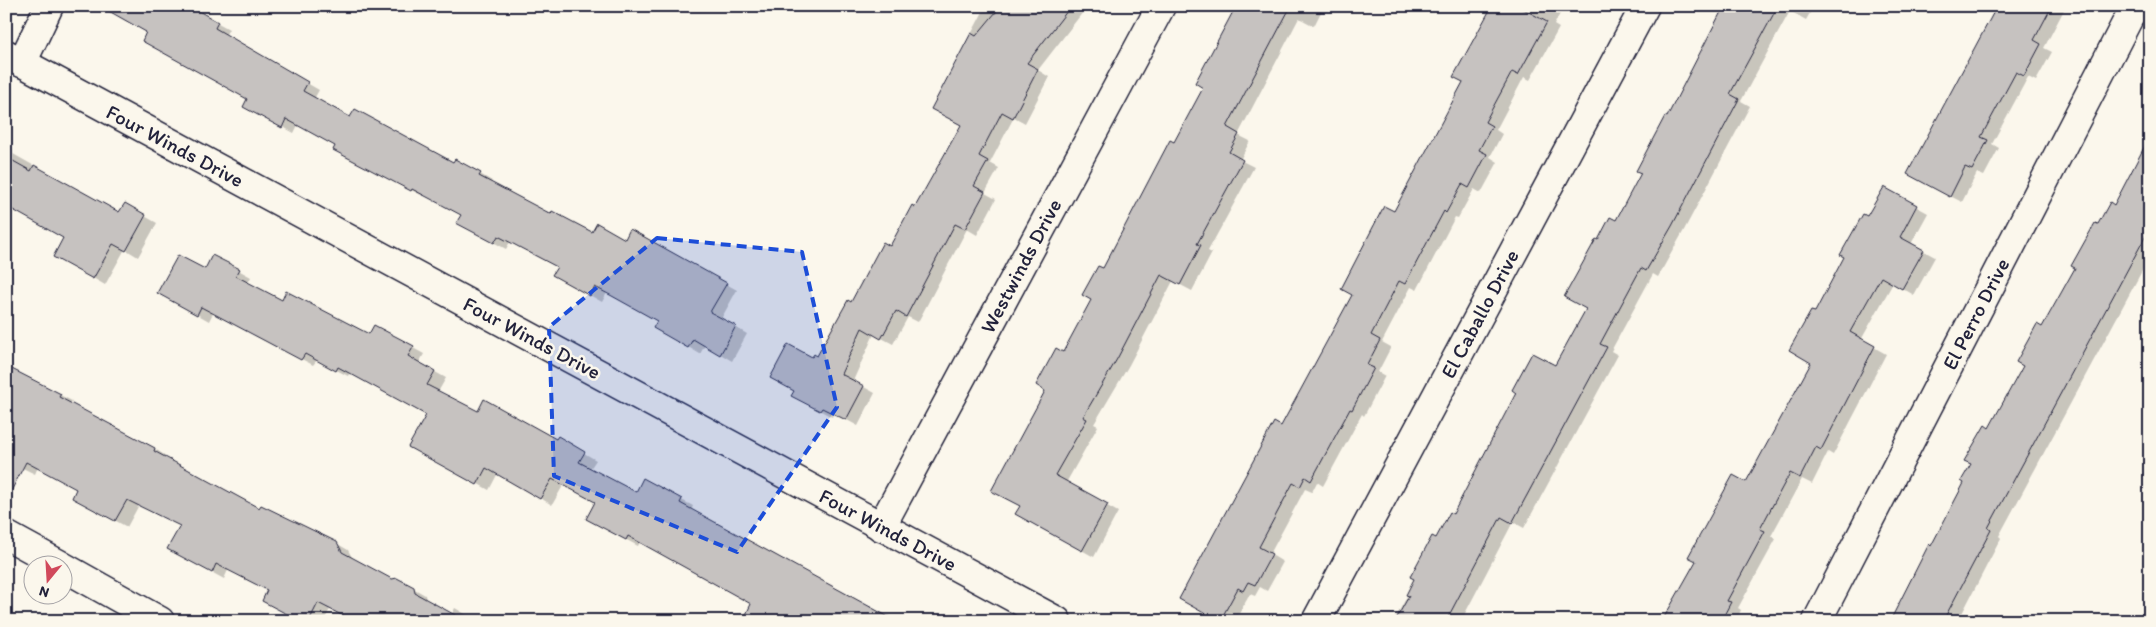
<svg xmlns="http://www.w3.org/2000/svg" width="2156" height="627" font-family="Itim,sans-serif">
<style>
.shadow{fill:#0003}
.building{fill:#c6c2c0;stroke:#22223b}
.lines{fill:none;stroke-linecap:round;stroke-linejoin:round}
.street-casing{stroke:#22223b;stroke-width:31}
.street{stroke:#fbf7ec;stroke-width:28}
.marked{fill:#1d4ed8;fill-opacity:0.2;stroke:#1d4ed8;stroke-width:4;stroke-dasharray:10 6;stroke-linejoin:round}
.labels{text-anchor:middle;stroke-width:5;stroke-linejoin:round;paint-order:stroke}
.street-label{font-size:21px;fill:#22223b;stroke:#fbf7ec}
</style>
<rect width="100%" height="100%" fill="#fbf7ec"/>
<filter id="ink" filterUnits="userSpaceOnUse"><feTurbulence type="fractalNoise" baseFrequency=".02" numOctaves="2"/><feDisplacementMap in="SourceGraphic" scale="10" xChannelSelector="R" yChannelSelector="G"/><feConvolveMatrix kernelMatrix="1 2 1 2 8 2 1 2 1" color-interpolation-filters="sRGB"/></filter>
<g filter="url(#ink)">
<g class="shadow">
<polygon points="187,6 229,29 225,36 319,90 314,99 351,119 480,174 492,181 490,183 551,215 593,234 626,240 631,231 737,290 721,319 747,334 732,361 705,345 700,354 654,327 658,321 607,293 602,302 554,275 558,267 510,242 506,249 469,229 462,214 424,194 423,196 346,156 337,146 298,125 294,133 245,106 249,99 148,32"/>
<polygon points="505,6 559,6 559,13"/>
<polygon points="584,6 607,6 607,8"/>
<polygon points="665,6 763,6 698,12 671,10"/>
<polygon points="986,6 1076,6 1083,12 1038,70 1049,77 1025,123 1014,117 990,163 999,168 985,193 996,199 977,235 967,229 918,322 908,317 893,344 874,334 853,381 875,393 858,426 834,413 832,417 804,402 813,359 817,358 916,209 962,125 932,108"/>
<polygon points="1258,6 1324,6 1314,26 1299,18 1238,135 1250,141 1240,160 1254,167 1208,251 1212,253 1192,291 1173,281 1129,365 1094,424 1098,426 1066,483 1118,512 1094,557 1017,514 1021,506 1047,390 1063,353 1092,300 1103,270 1174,144"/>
<polygon points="1493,6 1564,6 1554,25 1559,28 1530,80 1524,77 1496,130 1502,134 1490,157 1498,162 1481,193 1474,189 1458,218 1455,217 1417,290 1411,287 1382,342 1391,347 1378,372 1385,376 1364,416 1362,414 1323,486 1317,482 1312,492 1305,489 1270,554 1283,562 1267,591 1260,587 1255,596 1250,594 1235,621 1220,621 1282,428 1464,82"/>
<polygon points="1725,6 1814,6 1806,20 1790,11 1741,101 1750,106 1683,232 1658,277 1653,274 1611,351 1618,355 1524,528 1513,522 1461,621 1394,621 1437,540 1555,367 1588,309 1598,242 1616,222 1643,173 1667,119"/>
<polygon points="1998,6 2066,6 2044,48 2052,52 2036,81 2028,77 1992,144 1999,148 1984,176 1977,173 1962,202 1920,181"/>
<polygon points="2150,139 2150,256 1999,536 2001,538 1958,621 1891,621 1966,483 1990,429 2043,329 2098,226 2114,206"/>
<polygon points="6,150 120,214 125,205 157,223 138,257 125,249 105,285 55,256 65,238 6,205"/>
<polygon points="1884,189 1928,213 1911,244 1935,257 1914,295 1893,283 1861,340 1886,354 1833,455 1828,452 1812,484 1802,479 1771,536 1776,539 1738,608 1741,610 1736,621 1664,621 1747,484 1813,362 1815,314"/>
<polygon points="213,256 251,277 248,283 282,301 370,336 413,348 424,354 419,363 446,378 438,392 478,413 557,441 558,438 596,460 590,469 636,494 644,480 693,506 691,511 856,599 753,604 640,542 638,546 599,525 597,502 564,484 552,505 498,473 489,490 410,446 427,415 350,372 348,376 317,360 313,365 213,313 209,321 159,293 205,271"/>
<polygon points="60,395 72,401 70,404 155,449 166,456 165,458 260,510 336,543 348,550 353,559 392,580 413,588 425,595 426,600 452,614 455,608 477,621 354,621 330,609 324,621 302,621 269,590 228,570 224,579 180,555 181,526 139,505 127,527 85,504 78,489 38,467 35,474 6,460"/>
</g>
<g class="building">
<polygon points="100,6 190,6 218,22 215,28 308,82 303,91 350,117 355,109 453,162 455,159 481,173 479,176 551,214 552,211 592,232 597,223 625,239 630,229 727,283 710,312 736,326 720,355 693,339 688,348 653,328 657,321 612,296 595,287 590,296 552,275 557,267 498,236 494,243 456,223 461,215 412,189 411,191 333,150 335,146 286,119 282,128 243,107 247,99 142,41 146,32"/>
<polygon points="1001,6 1071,6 1027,63 1038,69 1013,118 1002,112 979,156 988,161 974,186 985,192 965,229 955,224 906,317 896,311 881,339 862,328 841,374 864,386 846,420 822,408 820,411 791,396 794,391 770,378 788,344 812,357 814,354 817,356 848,300 851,302 883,242 890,246 912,205 915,207 961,125 931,109 971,33 976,36"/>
<polygon points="1236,6 1291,6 1227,127 1239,134 1229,152 1243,160 1197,244 1201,245 1180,285 1161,275 1117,359 1083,417 1087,419 1055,475 1108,504 1082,551 1015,514 1020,506 991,491 1045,391 1036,385 1056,348 1063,352 1091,300 1082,295 1098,266 1103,268 1170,140 1174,142 1203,88 1195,83"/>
<polygon points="1492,6 1518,6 1547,22 1518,75 1512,72 1485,122 1492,126 1479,150 1487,154 1469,188 1462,184 1446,213 1444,211 1405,284 1399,281 1371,335 1380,340 1367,365 1374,368 1352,410 1350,409 1311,481 1305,477 1300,487 1293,483 1259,547 1272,554 1255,585 1248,582 1243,591 1238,588 1220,621 1218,621 1179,599 1274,422 1281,426 1352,295 1341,289 1384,206 1394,211 1463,82 1453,77"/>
<polygon points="1724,6 1778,6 1730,94 1739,99 1672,226 1646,271 1641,268 1600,344 1607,347 1512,523 1501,517 1446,621 1395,621 1409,596 1406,595 1414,579 1410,577 1432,536 1436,538 1450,512 1453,514 1516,393 1512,390 1532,353 1555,365 1586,309 1564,297 1596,239 1598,240 1610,217 1616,220 1641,173 1636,171 1665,116 1667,117"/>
<polygon points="1997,6 2052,6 2034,40 2041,44 2024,76 2016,72 1981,137 1988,140 1972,170 1965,167 1950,197 1907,174"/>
<polygon points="2150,136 2150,228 1988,528 1991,530 1943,621 1890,621 1929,544 1931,546 1964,483 1961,481 1971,464 1964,461 1985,425 1989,428 2023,366 2016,362 2037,324 2042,327 2075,268 2071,266 2095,223 2098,224 2110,202 2114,205"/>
<polygon points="6,157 31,171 34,165 119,212 125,203 146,215 126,251 113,244 93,279 53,257 63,238 6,206"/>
<polygon points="1884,187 1917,205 1900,237 1924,250 1902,289 1881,277 1850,332 1875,346 1821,450 1816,447 1800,478 1790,473 1760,529 1765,531 1727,601 1731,602 1721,621 1662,621 1696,561 1688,557 1733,475 1746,482 1811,363 1789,350 1811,311 1815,312 1844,257 1840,255 1863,214 1867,216"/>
<polygon points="178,255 205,269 212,255 240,269 236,276 282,300 286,291 369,334 374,325 414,346 408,356 435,371 427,385 478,411 484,399 556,439 558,436 585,452 579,462 636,492 643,478 682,499 680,503 896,621 743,621 751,604 628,536 626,540 586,519 595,502 552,479 540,499 486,468 477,485 408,447 426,415 338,367 336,371 305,354 301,360 201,307 197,315 157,293"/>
<polygon points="6,366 61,394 59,397 155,448 154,451 259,508 261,505 337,542 342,552 392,579 397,578 414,587 415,593 466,621 353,621 318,603 309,621 300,621 262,601 267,590 216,564 212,573 167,549 180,526 127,500 115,521 72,498 76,489 26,462 6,501"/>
</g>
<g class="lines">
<defs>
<g id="street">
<polyline points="6,54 1057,621"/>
<polyline points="22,63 49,6"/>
<polyline points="881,527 1161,6"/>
<polyline points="6,535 59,564"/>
<polyline points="62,566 160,621"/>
<polyline points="1316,621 1645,6"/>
<polyline points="1817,621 2135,6"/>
</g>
</defs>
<use href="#street" class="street-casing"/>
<use href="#street" class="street"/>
</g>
</g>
<path class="marked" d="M 657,238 L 802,252 L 837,407 L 737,552 L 554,476 L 549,327 Z"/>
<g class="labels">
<g class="street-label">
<text transform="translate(175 146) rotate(28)" y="7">Four Winds Drive</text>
<text transform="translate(1021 266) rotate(-62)" y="7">Westwinds Drive</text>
<text transform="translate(1480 314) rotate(-62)" y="7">El Caballo Drive</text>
<text transform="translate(1976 314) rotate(-63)" y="7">El Perro Drive</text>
<text transform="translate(532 338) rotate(28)" y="7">Four Winds Drive</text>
<text transform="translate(888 530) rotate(28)" y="7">Four Winds Drive</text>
</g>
</g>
<rect width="2156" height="627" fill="none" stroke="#fbf7ec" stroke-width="25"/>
<rect x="12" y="12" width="2131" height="602" fill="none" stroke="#22223b" stroke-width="2" filter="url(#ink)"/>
<g transform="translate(48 580) rotate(198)"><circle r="24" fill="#fbf7ec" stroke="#a4a2a5"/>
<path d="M0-4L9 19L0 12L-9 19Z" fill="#d1495b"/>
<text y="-8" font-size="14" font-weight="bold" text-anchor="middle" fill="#22223b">N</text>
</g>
</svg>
